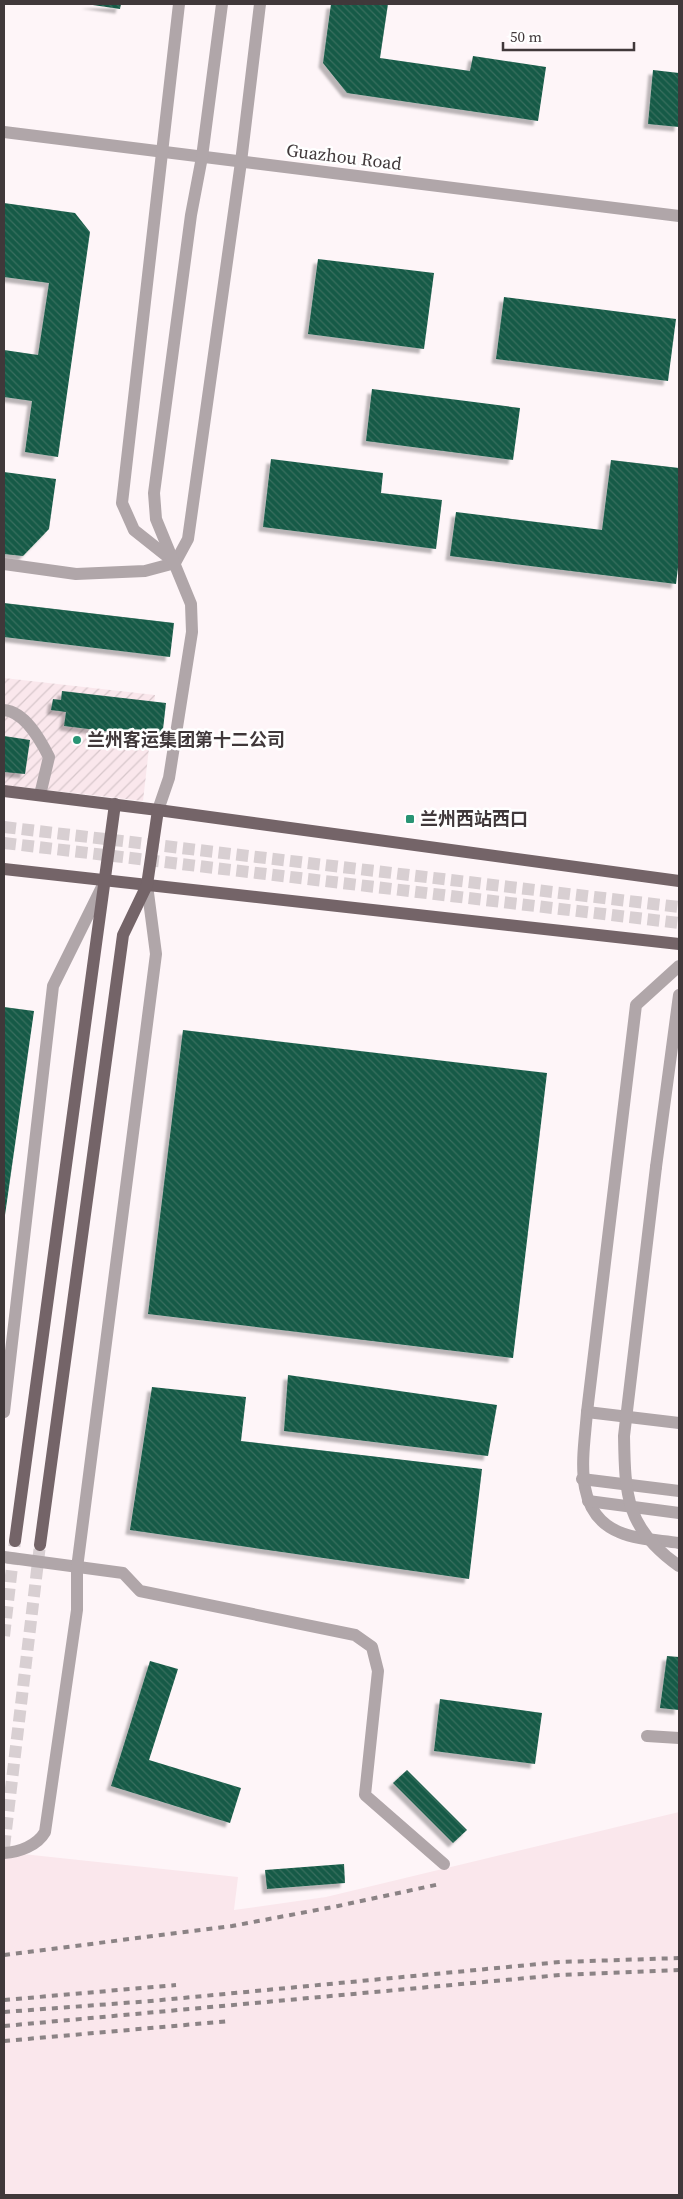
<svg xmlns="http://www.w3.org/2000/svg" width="683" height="2199" font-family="'Source Serif 4','Noto Sans SC',serif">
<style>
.built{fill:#fae7ec}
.industrial{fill:url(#industrial-furrows)}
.building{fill:url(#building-back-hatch);filter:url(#shadow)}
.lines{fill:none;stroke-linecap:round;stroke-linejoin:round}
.major-tunnel{stroke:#d8cfd2;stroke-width:12;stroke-dasharray:12 6;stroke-linecap:butt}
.minor{stroke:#b0a6a9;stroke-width:12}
.major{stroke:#746468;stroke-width:12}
.rail{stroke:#8b8385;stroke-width:4;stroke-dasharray:6 6;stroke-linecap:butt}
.minor-bridge{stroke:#b0a6a9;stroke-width:12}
.poi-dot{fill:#289474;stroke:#fff;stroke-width:2}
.labels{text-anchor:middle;stroke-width:5;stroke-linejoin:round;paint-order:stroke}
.street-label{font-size:18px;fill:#40383a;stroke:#fff}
.poi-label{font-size:18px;font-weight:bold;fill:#40383a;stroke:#fff;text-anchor:start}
</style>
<defs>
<pattern id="industrial-furrows" width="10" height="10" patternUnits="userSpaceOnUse" patternTransform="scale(1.25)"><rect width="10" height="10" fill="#fae7ec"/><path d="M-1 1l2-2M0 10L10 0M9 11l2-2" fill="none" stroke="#d7c7cb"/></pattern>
<pattern id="building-back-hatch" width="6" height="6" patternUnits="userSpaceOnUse" patternTransform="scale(1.25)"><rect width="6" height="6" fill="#165a46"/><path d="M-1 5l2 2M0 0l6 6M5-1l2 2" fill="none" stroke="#396f5f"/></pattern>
<filter id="shadow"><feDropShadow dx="-4.5" dy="4.5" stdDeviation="1" flood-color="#0004"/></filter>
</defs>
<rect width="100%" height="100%" fill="#fef5f8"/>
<polygon class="built" points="679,1812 679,2195 4,2195 4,1852 238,1877 234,1910 326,1897"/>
<polygon class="industrial" points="4,678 155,695 143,801 4,785"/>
<g class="building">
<polygon points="86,4 121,4 120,9"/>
<polygon points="331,4 388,4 380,58 470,71 473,56 546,67 538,121 347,93 323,63"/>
<polygon points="653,70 679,73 679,127 648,124"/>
<polygon points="4,203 75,213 90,232 58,457 25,452 32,401 4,397 4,350 38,355 49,283 4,277"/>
<polygon points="318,259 434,273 424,349 308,334"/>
<polygon points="504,297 676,319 668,381 496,359"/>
<polygon points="372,389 520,408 513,460 366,441"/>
<polygon points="271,459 383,473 381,493 442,500 436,549 263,527"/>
<polygon points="611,460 679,468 679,559 676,584 450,556 456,512 602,530"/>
<polygon points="4,472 56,479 49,529 23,556 4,554"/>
<polygon points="4,603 174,623 170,657 4,637"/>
<polygon points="62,691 166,703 162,738 64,726 66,712 51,710 53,699 61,700"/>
<polygon points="4,736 30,740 25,774 4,772"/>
<polygon points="4,1007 34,1011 5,1215 4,1215"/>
<polygon points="183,1030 547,1073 513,1358 148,1314"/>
<polygon points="288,1375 497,1405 488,1456 284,1431"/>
<polygon points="152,1387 246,1397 241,1441 482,1469 469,1579 130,1530"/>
<polygon points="667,1656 679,1657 679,1710 660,1708"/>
<polygon points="150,1661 178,1669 149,1760 241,1788 230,1823 111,1786"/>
<polygon points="440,1699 542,1713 535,1764 434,1751"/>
<polygon points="407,1770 467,1830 453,1843 393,1783"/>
<polygon points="344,1864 345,1883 267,1889 265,1870"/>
</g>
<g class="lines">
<g class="major-tunnel">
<polyline points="4,827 679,907"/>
<polyline points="4,843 679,923"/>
<polyline points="4,1636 15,1541"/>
<polyline points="4,1847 40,1545"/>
</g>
<g class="minor">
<polyline points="4,132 679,216"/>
<polyline points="173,561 134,530 122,503 179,4"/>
<polyline points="4,564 76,574 145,571 175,563 188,539 241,162 260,4"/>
<path d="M 4,710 C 25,712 40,739 49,757 L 40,795"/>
<polyline points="158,810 169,778 192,632 191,604 156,519 154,493 191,215 202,157 222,4"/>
<path d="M 679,966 L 636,1005 L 587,1412 C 584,1453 571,1512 619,1532 C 637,1540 660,1540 679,1543"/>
<polyline points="656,1167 679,995"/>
<polyline points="4,1412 53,986 103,885"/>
<polyline points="587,1412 679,1423"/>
<polyline points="582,1479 679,1491"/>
<polyline points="588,1501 679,1513"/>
<polyline points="4,1557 123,1573 140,1591 355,1635 372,1647 378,1671 365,1795 444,1864"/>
<polyline points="647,1736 679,1738"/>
<path d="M 4,1853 C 19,1852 37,1846 45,1832 L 77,1610 L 77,1568 L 156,954 L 147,885"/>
</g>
<g class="major">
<polyline points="4,791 158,810 679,881"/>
<polyline points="4,869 679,944"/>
<polyline points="15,1541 115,804"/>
<polyline points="40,1545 123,935 147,885 158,810"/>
</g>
<g class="rail">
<polyline points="4,1955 232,1926 338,1906 440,1884"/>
<polyline points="4,2000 176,1985"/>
<polyline points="4,2012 151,2001 560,1962 679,1958"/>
<polyline points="4,2026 560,1975 679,1970"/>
<polyline points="4,2041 230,2021"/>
</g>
<path class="minor-bridge" d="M 656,1167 L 624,1436 C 625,1495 626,1529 679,1566"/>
</g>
<g class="poi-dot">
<circle cx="77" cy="740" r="5"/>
<rect x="405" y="814" width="10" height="10" rx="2.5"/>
</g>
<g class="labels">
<g class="street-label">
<text transform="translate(344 157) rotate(7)" y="6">Guazhou Road</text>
</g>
<g class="poi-label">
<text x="87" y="746">兰州客运集团第十二公司</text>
<text x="420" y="825">兰州西站西口</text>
</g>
</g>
<rect width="683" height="2199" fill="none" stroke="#40383a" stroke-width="10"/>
<path d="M503 42v8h131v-8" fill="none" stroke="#40383a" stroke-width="2.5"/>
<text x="510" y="42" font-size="15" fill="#40383a" stroke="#ffffff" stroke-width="4" paint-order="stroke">50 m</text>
</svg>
